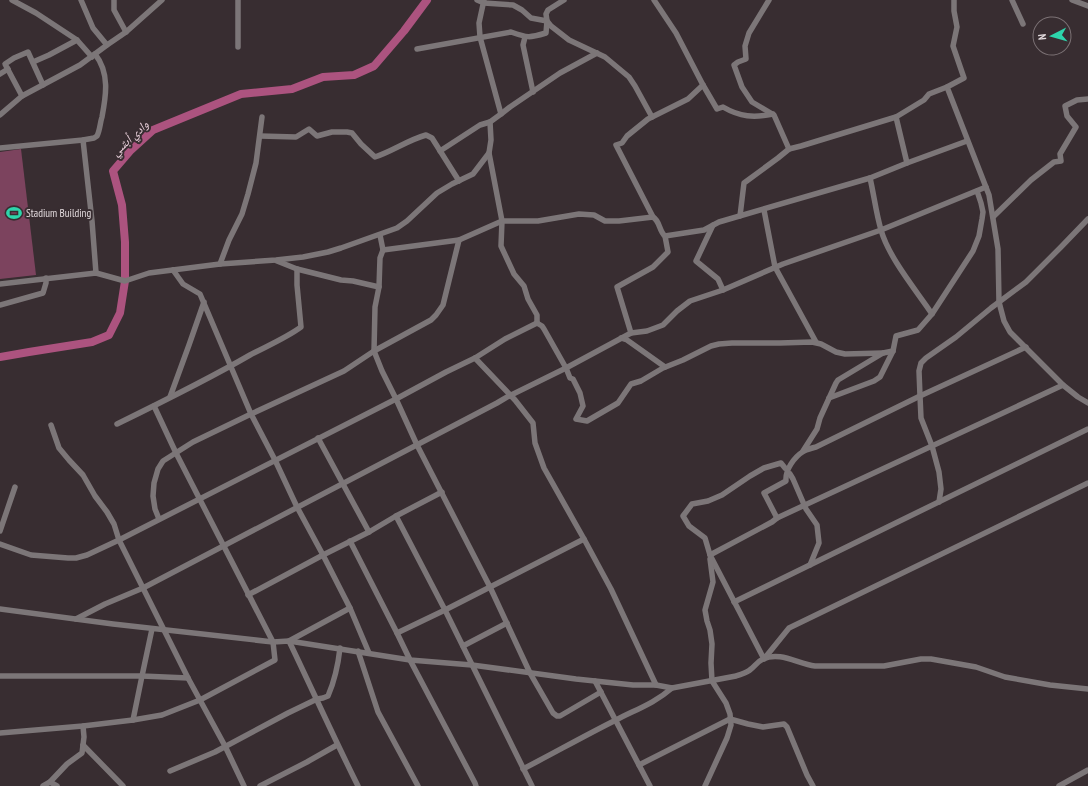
<svg xmlns="http://www.w3.org/2000/svg" width="1088" height="786" font-family="'PT Sans Narrow','Noto Naskh Arabic',sans-serif">
<style>
.pitch{fill:#7c435e}
.lines{fill:none;stroke-linecap:round;stroke-linejoin:round}
.river{stroke:#ac537f;stroke-width:8}
.minor{stroke:#7c7678;stroke-width:5.5}
.labels{text-anchor:middle;stroke-width:4;stroke-linejoin:round;paint-order:stroke}
.poi-label{font-size:11px;fill:#e1d9dc;stroke:#382d31;text-anchor:start}
.water-label{font-size:12px;font-style:italic;fill:#f3d9e4;stroke:#382d31}
</style>
<rect width="100%" height="100%" fill="#382d31"/>
<polygon class="pitch" points="21,149 36,275 0,279 0,152"/>
<g class="lines">
<polyline class="river" points="0,357 29,352 92,342 109,335 120,313 125,281 125,242 122,205 113,171 131,150 153,130 241,94 292,89 323,77 354,75 374,66 404,31 427,0"/>
<g class="minor">
<polyline points="12,0 36,13 77,40 92,57"/>
<polyline points="81,0 93,28 107,45"/>
<polyline points="114,0 114,10 126,32"/>
<polyline points="238,0 238,47"/>
<polyline points="477,0 484,3 513,5 522,10 531,18 547,21 551,26 569,40 605,57 629,77 635,86 652,117"/>
<polyline points="484,0 479,23 480,37 501,114"/>
<path d="M 654,0 L 676,33 L 703,85 L 717,109 L 723,107 C 740,117 754,118 773,114"/>
<polyline points="769,0 749,33 745,46 746,59 738,62 734,65 742,87 752,102 774,115 789,149 801,146 896,117"/>
<polyline points="954,0 954,11 957,27 953,46 964,78 947,87 989,195 998,249 999,302 1004,321 1010,332 1063,385 1078,397 1088,403"/>
<polyline points="1012,0 1023,24"/>
<polyline points="1072,0 1088,6"/>
<polyline points="525,37 523,45 533,92"/>
<path d="M 417,49 L 511,32 C 528,38 529,38 546,33 L 547,21 L 546,14 L 548,10 L 564,0"/>
<polyline points="33,62 49,55 77,40"/>
<polyline points="0,74 8,69"/>
<polyline points="22,96 5,64 14,58 28,52 43,85"/>
<polyline points="0,115 22,96 80,65 107,45 126,32 162,0"/>
<path d="M 260,136 L 296,137 L 309,129 L 317,136 L 332,132 L 347,132 L 352,133 L 361,144 L 375,157 C 393,151 408,140 426,135 L 432,138 L 459,181"/>
<polyline points="83,140 92,221 96,273"/>
<path d="M 0,148 L 83,140 L 94,138 L 97,136 C 100,130 100,123 102,117 C 106,96 110,73 95,54"/>
<polyline points="440,151 480,125 490,122 501,114 510,107 560,73 597,53"/>
<polyline points="489,153 502,221 501,246 514,274 524,286 528,299 537,315 537,323"/>
<polyline points="907,163 967,141"/>
<path d="M 870,178 C 874,195 876,213 881,230 C 889,258 916,290 932,314"/>
<polyline points="764,210 775,267 816,342"/>
<polyline points="740,216 744,183 778,158 789,149"/>
<polyline points="653,217 616,145 622,143 627,136 648,119 688,99 703,85"/>
<polyline points="993,217 1031,180 1054,162 1061,161 1060,154 1076,127 1067,116 1065,106 1077,100 1088,99"/>
<polyline points="713,225 696,261 718,279 723,290"/>
<polyline points="380,235 383,250 380,258 379,287 375,307 374,351 382,371 396,399 417,445 490,587 530,673 553,713 557,716 560,716 601,692"/>
<path d="M 383,250 L 459,240 L 502,221 L 538,221 L 579,214 L 594,215 L 605,221 L 619,221 L 653,217 C 660,221 659,231 665,236 L 704,230 L 719,222 L 870,178 L 907,163 L 896,117 L 924,100 L 929,94 L 947,87"/>
<polyline points="277,261 297,269 341,280 353,281 379,287"/>
<polyline points="220,264 229,240 242,214 248,194 256,163 262,117"/>
<polyline points="173,270 183,284 200,294 251,414 275,460 297,507 323,555 350,608 369,653"/>
<polyline points="0,284 96,273 125,281 149,273 220,264 276,260 303,257 328,252 341,248 397,228 407,221 437,193 452,184 473,174 489,153 491,140 490,122"/>
<polyline points="0,305 43,293 46,283 46,278"/>
<polyline points="537,323 542,326 544,329 566,368 570,378 573,379 580,393 583,406 576,419 587,421 618,403 631,384 641,381 663,368 683,360 711,346 719,344 732,343 780,343 812,342 821,344 836,352 845,354 883,353"/>
<polyline points="631,333 617,287 653,267 668,252 665,236"/>
<polyline points="621,338 627,340 665,367"/>
<polyline points="475,358 515,400 533,423 535,443 544,468 584,539 611,589 656,685"/>
<polyline points="170,397 189,345 204,302"/>
<polyline points="829,398 874,381 880,377 893,351 896,336 918,330 932,314 973,251 979,236 982,219 983,212 981,203 977,191"/>
<path d="M 117,424 C 162,402 207,380 250,355 C 267,346 286,338 301,327 L 297,285 L 297,269"/>
<polyline points="51,425 59,448 69,460 83,475 95,496 107,512 114,524 119,540 188,678 225,746 244,786"/>
<polyline points="318,438 369,532"/>
<polyline points="803,451 817,429 820,418 836,383 838,380 883,353 893,351"/>
<polyline points="785,468 781,463 764,468 750,476 722,495 708,501 692,504 683,516 689,526 705,538 710,555 764,659 789,628 1088,483"/>
<polyline points="790,474 793,479 806,509 817,525 819,543 810,565"/>
<polyline points="939,502 941,489 939,472 932,446 921,418 920,396 919,371 921,363 926,358 956,337 991,308 1026,282 1061,247 1088,219"/>
<polyline points="396,516 445,610 532,786"/>
<path d="M 777,518 L 764,493 L 786,481 C 785,470 794,457 804,451 C 808,449 812,448 816,447 L 920,396 L 1026,347"/>
<polyline points="159,519 155,509 153,496 154,483 158,469 163,461 193,442 251,414 344,371 374,351 431,320 436,315 443,305 459,240"/>
<polyline points="0,531 15,487"/>
<polyline points="350,541 397,633 410,660 475,783 476,786"/>
<polyline points="0,544 31,555 68,558 76,558 87,555 119,540 396,399 446,372 475,358 505,339 537,323"/>
<polyline points="710,555 772,522 777,518 1063,385"/>
<polyline points="248,595 323,555 369,532 396,516 442,492"/>
<polyline points="734,602 1088,429"/>
<path d="M 350,608 L 289,641 C 312,689 334,738 358,786"/>
<path d="M 0,609 L 113,624 L 273,642 L 289,641 L 410,660 L 472,665 L 576,679 L 633,685 L 656,685 L 672,688 L 736,676 C 741,674 747,673 751,669 C 755,666 757,662 763,659 C 780,651 798,664 815,666 L 884,666 L 921,659 L 931,659 L 976,667 L 1005,677 L 1050,685 L 1088,689"/>
<polyline points="76,619 105,604 143,588 497,403 509,396 566,368 631,333 647,331 663,325 677,311 690,301 723,290 783,264 881,230 986,187"/>
<polyline points="152,629 142,676 188,678"/>
<polyline points="397,633 445,610 584,539"/>
<polyline points="463,646 507,623"/>
<polyline points="358,651 378,712 418,786"/>
<polyline points="0,676 142,676 133,720"/>
<polyline points="595,681 650,786"/>
<polyline points="0,733 83,726 133,720 162,715 200,700 275,660 273,642 176,453 154,406"/>
<polyline points="83,745 123,786"/>
<polyline points="639,765 730,719 748,724 763,727 784,724 787,727 807,775 813,786"/>
<path d="M 523,769 C 554,753 584,736 616,720 C 635,710 655,703 672,688"/>
<path d="M 170,771 L 215,752 L 288,713 L 317,699 L 323,698 L 328,696 C 335,680 338,666 340,648"/>
<polyline points="50,782 57,786"/>
<polyline points="43,786 50,782 67,764 82,753 84,737 83,726"/>
<polyline points="260,786 307,762 337,745"/>
<polyline points="705,786 727,738 731,725 730,714 726,703 712,681 711,663 712,644 710,630 707,621 705,610 713,582 710,559"/>
<polyline points="1059,786 1088,770"/>
</g>
</g>
<defs>
<symbol id="stadium-bare" viewBox="-9 -9 18 18"><path d="M0-5a6.5 5 0 1 0 0 10a6.5 5 0 1 0 0-10ZM-3.5-1.8h7v3.6h-7Z" fill="#2dd5ab" stroke="#382d31" stroke-width="2.5" paint-order="stroke"/></symbol>
</defs>
<g fill-rule="evenodd">
<use href="#stadium-bare" x="3" y="202" width="22" height="22"/>
</g>
<g class="labels">
<g class="poi-label">
<text x="26" y="217">Stadium Building</text>
</g>
<g class="water-label">
<text transform="translate(130 138) rotate(-43)" y="4">وادي أبشي</text>
</g>
</g>
<g transform="translate(1052 36) rotate(264)"><circle r="19" fill="#382d31" stroke="#7c7275"/>
<path d="M0-3L7 15L0 10L-7 15Z" fill="#2dd5ab"/>
<text y="-6" font-size="11" font-weight="bold" text-anchor="middle" fill="#e1d9dc">N</text>
</g>
</svg>
